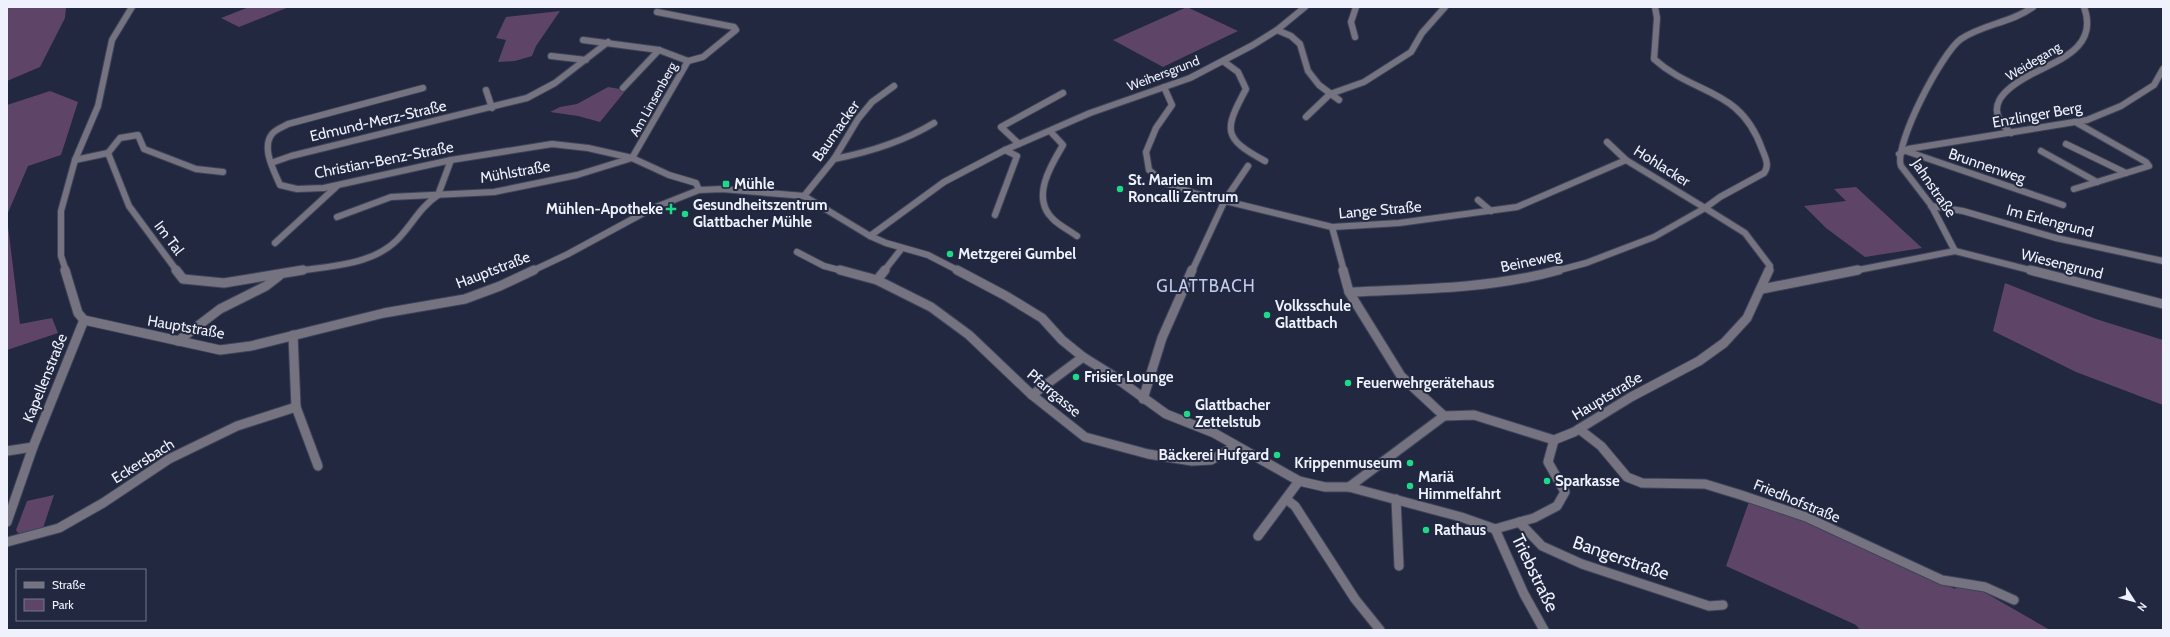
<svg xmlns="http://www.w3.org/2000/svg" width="2170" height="637" font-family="Cabin,sans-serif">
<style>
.green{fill:#5e4567}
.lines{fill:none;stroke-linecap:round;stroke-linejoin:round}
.minor-far1-casing{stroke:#3e445a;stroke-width:8}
.minor-casing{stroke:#3e445a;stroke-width:11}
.tertiary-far1-casing{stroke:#3e445a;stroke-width:8}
.tertiary-casing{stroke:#3e445a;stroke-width:11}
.minor-far1{stroke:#767380;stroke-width:6}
.minor{stroke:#767380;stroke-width:9}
.tertiary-far1{stroke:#767380;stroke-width:6}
.tertiary{stroke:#767380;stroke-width:9}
.poi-dot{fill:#1dd988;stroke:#212840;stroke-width:1.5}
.labels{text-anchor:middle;stroke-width:4;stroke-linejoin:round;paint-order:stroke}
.far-street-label{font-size:13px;fill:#eff2fc;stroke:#212840}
.street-label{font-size:15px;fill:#eff2fc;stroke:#212840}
.poi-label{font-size:15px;font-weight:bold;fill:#eff2fc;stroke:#212840;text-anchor:start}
.quarter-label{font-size:17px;letter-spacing:1px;fill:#c3cded;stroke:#212840}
.near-street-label{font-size:18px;fill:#eff2fc;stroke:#212840}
</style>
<rect width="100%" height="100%" fill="#212840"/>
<g class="green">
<polygon points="7,7 66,7 65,18 40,67 7,81"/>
<polygon points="249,7 289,7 239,27 221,18"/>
<polygon points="1187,7 1238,31 1163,67 1113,40"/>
<polygon points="560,11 536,46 532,56 515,61 498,62 506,40 496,38 506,17"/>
<polygon points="608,87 626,90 600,122 578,116 550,112 560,107 577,104"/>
<polygon points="50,91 78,102 61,155 28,166 7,215 7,105"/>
<polygon points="1856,187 1922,248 1865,257 1826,228 1804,206 1846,201 1834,189"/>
<polygon points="7,218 20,324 52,318 58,333 7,350"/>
<polygon points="2005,283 2096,319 2163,340 2163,405 2076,372 1993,331"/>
<polygon points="54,495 43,528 21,534 18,533 16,530 27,501"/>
<polygon points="1750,499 1804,521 1955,589 1957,585 1984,592 2050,630 1860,630 1856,625 1726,566"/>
</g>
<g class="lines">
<defs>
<g id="minor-far1">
<polyline points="657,12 734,27 736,30 703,57 688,61"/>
<polyline points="1277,30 1291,36 1300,44 1308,71 1319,85 1339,100"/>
<polyline points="1355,37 1351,22 1356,7"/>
<polyline points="583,40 659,50 688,61 632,158"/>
<polyline points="551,56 586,60"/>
<path d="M 1223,61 L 1238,72 L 1246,89 C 1224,130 1222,138 1265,161"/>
<polyline points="1164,87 1172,105 1156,128 1146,152 1149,170 1165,183 1197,194 1332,227 1399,223 1517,207 1626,160"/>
<path d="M 423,88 L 288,124 C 283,127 276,129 272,134 C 261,148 274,171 280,185 L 297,189 L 324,188 L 451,160 L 552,144 L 588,148 L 632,158 L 669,175 L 696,183 L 699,190"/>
<polyline points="623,88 659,50"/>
<polyline points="486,90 492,108"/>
<polyline points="1306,117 1330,94 1364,82 1411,52 1422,33 1445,7"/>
<path d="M 1050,131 L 1063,145 C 1051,165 1031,197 1052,218 C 1058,225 1069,230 1077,236"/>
<path d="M 2011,133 C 1981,108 2004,89 2030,75 C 2058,60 2099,48 2084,7"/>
<polyline points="1019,144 1001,127 1063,93"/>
<polyline points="2066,144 2126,173"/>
<polyline points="1903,150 2063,205"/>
<polyline points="2041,151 2097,182"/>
<polyline points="108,153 120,138 138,135 144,149 196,169 223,172"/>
<polyline points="1899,154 1908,149 2087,120 2121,106 2154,85 2163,69"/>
<path d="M 834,159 C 870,152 903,142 934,123"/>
<polyline points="75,160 108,153 129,206 177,271"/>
<polyline points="271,163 291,156 527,98 555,83 608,42"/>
<polyline points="2074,189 2149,166 2146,162 2077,123"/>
<polyline points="438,195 451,160"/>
<polyline points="804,196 834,159 858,119 872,102 894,86"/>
<polyline points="1478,200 1491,211"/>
<polyline points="1931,206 1963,211 2056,238 2163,261"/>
<polyline points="995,215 1017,156 1005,150"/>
<polyline points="337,217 391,197 494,192 577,175 632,158"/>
<polyline points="1332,227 1344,271"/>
<polyline points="870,236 944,182 1005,150 1090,113 1190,78 1253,45 1277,30 1305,7"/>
<polyline points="275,243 337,186"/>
<polyline points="1955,251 2034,271"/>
<polyline points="797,252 824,266 843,271"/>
<path d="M 297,271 C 330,266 372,265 397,240 C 413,224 418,209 438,195"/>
<polyline points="532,271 568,254 651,209 699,190 722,189 804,196 870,236 886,243 928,255 959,271"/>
<polyline points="884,271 902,248"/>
<polyline points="1192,271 1225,200 1248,166"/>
<polyline points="1556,271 1586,263 1654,237 1705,208 1626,160 1607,142"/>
<path d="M 1853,271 L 1955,251 L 1931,205 L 1901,166 C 1893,146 1942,52 1961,39 C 1983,24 2011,23 2033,7"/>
</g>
<g id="minor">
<polyline points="176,270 183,279 224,283 303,270"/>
<polyline points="840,270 877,280"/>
<polyline points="885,270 877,280 931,307 969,335 1032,395 1085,437 1148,454 1192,461 1211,460 1236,446"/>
<polyline points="957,270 1006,296 1042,318 1062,340 1083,357 1112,375 1166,414 1214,433 1299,481 1325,487 1349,487 1461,517 1495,529 1534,518 1557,506 1565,492 1548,462 1554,440"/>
<polyline points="1343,270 1349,292 1401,376 1444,416"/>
<polyline points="2030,270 2163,304"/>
<polyline points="1762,289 1858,270"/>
<path d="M 1349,292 C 1420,289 1490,289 1559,270"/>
<polyline points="293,335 296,407 318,466"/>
<polyline points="178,341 220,309 266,286 279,276"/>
<polyline points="1032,395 1083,357"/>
<polyline points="1143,399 1162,338 1192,270"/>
<polyline points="1579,429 1601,446 1627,477 1642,483 1705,484 1741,495 1806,517 1942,580 1985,587 2014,600"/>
<polyline points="7,451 33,447"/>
<polyline points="1286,499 1295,506 1355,599 1380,630"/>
<polyline points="1396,499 1399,566"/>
<polyline points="7,522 33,447 84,320 220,350 251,346 384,313 465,299 500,286 534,270"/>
<polyline points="1519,522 1542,546 1582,564 1709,606 1723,605"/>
<polyline points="1495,529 1524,594 1544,630"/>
<polyline points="1258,536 1299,481"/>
<polyline points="7,542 59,528 103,503 169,459 237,426 296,407"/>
</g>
<g id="tertiary-far1">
<path d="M 1655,7 L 1657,18 L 1654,59 C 1695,96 1740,87 1762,149 C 1765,157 1770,165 1764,173 L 1720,197 L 1705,208 L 1745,233 L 1770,266 L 1768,271"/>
<polyline points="66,271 61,256 61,211 75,160 98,106 112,40 132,7"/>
</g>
<g id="tertiary">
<polyline points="65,270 78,313 84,320"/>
<polyline points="1349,487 1444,416 1474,415 1554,440 1574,432 1631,397 1699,361 1724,343 1747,318 1769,270"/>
</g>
</defs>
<use href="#minor-far1" class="minor-far1-casing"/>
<use href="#minor" class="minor-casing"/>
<use href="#tertiary-far1" class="tertiary-far1-casing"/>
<use href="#tertiary" class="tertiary-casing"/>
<use href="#minor-far1" class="minor-far1"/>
<use href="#minor" class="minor"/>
<use href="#tertiary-far1" class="tertiary-far1"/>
<use href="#tertiary" class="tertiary"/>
</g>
<g class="poi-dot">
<rect x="722" y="180" width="8" height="8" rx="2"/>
<circle cx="1120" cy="189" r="4"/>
<path d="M669 203h4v4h4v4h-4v4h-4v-4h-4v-4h4z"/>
<circle cx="685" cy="214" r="4"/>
<circle cx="950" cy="254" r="4"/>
<circle cx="1267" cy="315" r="4"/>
<circle cx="1076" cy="377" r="4"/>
<circle cx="1348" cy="383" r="4"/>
<circle cx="1187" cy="414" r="4"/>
<circle cx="1277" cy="455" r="4"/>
<circle cx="1410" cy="463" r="4"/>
<circle cx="1547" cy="481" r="4"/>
<circle cx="1410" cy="486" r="4"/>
<circle cx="1426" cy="530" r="4"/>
</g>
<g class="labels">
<g class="far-street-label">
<text transform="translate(2033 61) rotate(-31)" y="5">Weidegang</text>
<text transform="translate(1163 73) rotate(-21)" y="5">Weihersgrund</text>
<text transform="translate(653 99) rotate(-61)" y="5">Am Linsenberg</text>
</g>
<g class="street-label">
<text transform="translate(2037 115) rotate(-10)" y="5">Enzlinger Berg</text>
<text transform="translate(378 121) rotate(-13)" y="5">Edmund-Merz-Straße</text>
<text transform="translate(836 131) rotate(-55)" y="5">Baumacker</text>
<text transform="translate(384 160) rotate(-11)" y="5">Christian-Benz-Straße</text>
<text transform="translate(1662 166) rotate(32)" y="5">Hohlacker</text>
<text transform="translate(1987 166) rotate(19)" y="5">Brunnenweg</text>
<text transform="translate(515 172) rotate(-10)" y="5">Mühlstraße</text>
<text transform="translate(1934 188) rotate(56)" y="5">Jahnstraße</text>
<text transform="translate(1380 210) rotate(-5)" y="5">Lange Straße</text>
<text transform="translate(2050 221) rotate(15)" y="5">Im Erlengrund</text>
<text transform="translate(169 238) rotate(53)" y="5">Im Tal</text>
<text transform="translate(1531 261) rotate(-12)" y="5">Beineweg</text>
<text transform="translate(2062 264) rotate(14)" y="5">Wiesengrund</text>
<text transform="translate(493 270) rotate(-21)" y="5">Hauptstraße</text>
<text transform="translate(186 327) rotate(10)" y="5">Hauptstraße</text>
<text transform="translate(45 378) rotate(-68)" y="5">Kapellenstraße</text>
<text transform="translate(1054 393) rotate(40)" y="5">Pfarrgasse</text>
<text transform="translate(1607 396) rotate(-31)" y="5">Hauptstraße</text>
<text transform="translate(143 461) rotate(-32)" y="5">Eckersbach</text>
<text transform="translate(1797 501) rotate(22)" y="5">Friedhofstraße</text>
</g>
<g class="poi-label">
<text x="1128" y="185">St. Marien im<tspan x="1128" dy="17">Roncalli Zentrum</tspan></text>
<text x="734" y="189">Mühle</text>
<text x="693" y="210">Gesundheitszentrum<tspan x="693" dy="17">Glattbacher Mühle</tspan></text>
<text x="663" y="214" text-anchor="end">Mühlen-Apotheke</text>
<text x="958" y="259">Metzgerei Gumbel</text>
<text x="1275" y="311">Volksschule<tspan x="1275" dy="17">Glattbach</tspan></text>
<text x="1084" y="382">Frisier Lounge</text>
<text x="1356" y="388">Feuerwehrgerätehaus</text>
<text x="1195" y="410">Glattbacher<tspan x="1195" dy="17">Zettelstub</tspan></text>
<text x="1269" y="460" text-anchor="end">Bäckerei Hufgard</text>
<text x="1402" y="468" text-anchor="end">Krippenmuseum</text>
<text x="1418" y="482">Mariä<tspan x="1418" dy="17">Himmelfahrt</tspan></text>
<text x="1555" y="486">Sparkasse</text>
<text x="1434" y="535">Rathaus</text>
</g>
<g class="quarter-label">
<text x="1206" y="292">GLATTBACH</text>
</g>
<g class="near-street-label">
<text transform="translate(1621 558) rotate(19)" y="6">Bangerstraße</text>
<text transform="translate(1535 573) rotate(64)" y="6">Triebstraße</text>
</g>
</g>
<rect width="2170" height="637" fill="none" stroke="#eff2fc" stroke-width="16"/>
<rect x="16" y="569" width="130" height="52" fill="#212840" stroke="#73798b"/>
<rect x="24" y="582" width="20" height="6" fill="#767380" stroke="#73798b"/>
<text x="52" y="589" font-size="12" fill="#eff2fc">Straße</text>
<rect x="24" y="599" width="20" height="12" fill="#5e4567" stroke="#73798b"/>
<text x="52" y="609" font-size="12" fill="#eff2fc">Park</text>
<g transform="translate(2134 601) rotate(126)" stroke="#212840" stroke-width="3" paint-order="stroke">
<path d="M0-3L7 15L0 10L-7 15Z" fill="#eff2fc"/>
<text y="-6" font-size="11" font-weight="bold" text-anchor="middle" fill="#eff2fc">N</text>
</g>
</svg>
